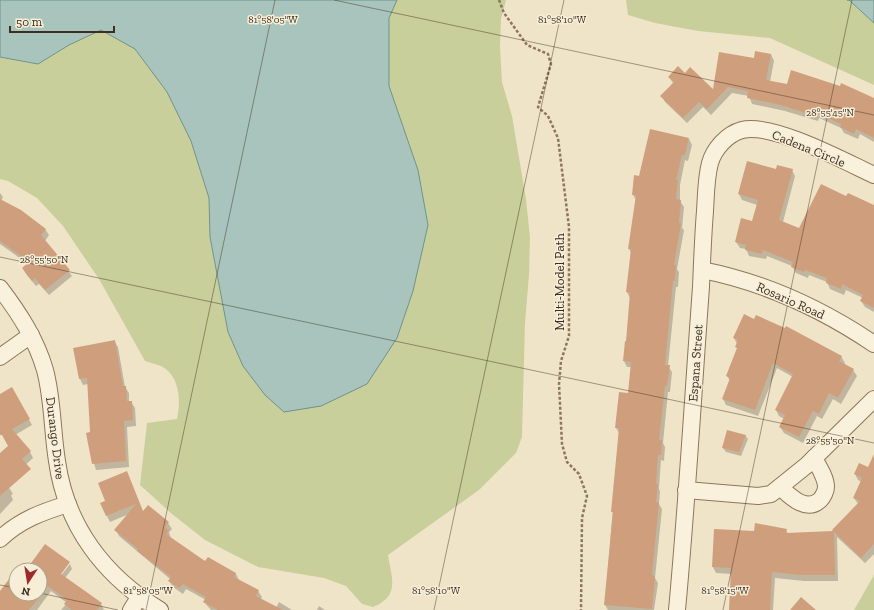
<svg xmlns="http://www.w3.org/2000/svg" width="874" height="610" font-family="'Zilla Slab',serif">
<style>
.green{fill:#c9cf9b}
.water{fill:#a9c4bc;stroke:#6f938a}
.shadow{fill:#0003}
.building{fill:#cf9f7d}
.lines{fill:none;stroke-linecap:round;stroke-linejoin:round}
.minor-casing{stroke:#8d765c;stroke-width:18}
.path{stroke:#8d765c;stroke-width:2.5;stroke-dasharray:3 2;stroke-linecap:butt}
.minor{stroke:#faf1dc;stroke-width:16}
.ticks{fill:none;stroke:#3d2e20;stroke-width:1;stroke-opacity:0.45}
.labels{text-anchor:middle;stroke-width:3;stroke-linejoin:round;paint-order:stroke}
.street-label{font-size:13px;fill:#3d2e20;stroke:#f7eed8}
.ticks-label{font-size:10px;text-anchor:middle;fill:#3d2e20;stroke:#f7eed8;stroke-width:3;stroke-linejoin:round;paint-order:stroke}
</style>
<rect width="100%" height="100%" fill="#f0e4c8"/>
<g class="green">
<path d="M 397,0 L 506,0 L 501,19 L 500,47 L 502,82 L 512,116 L 526,199 L 530,238 L 529,275 L 525,323 L 522,437 L 516,453 L 479,490 L 388,555 C 392,579 400,596 373,607 L 362,604 L 346,586 L 324,578 L 258,567 L 205,540 L 172,514 L 140,485 L 147,423 L 177,419 C 181,400 180,376 161,366 C 156,364 150,363 145,361 L 99,279 L 63,226 L 37,198 L 8,181 L 0,179 L 0,57 L 38,64 L 69,45 L 101,30 L 135,49 L 167,92 L 191,141 L 209,198 L 210,237 L 228,332 L 243,366 L 428,225 L 418,170 L 389,86 L 389,18 Z"/>
<polygon points="626,0 849,0 874,23 874,85 770,38 698,31 655,23 628,15"/>
<polygon points="874,575 874,610 854,610"/>
</g>
<g class="water">
<polygon points="0,0 397,0 389,18 389,86 418,170 428,225 413,291 397,338 367,384 321,406 284,412 265,395 243,366 228,332 210,237 209,198 191,141 167,92 135,49 101,30 69,45 38,64 0,57"/>
<polygon points="847,0 874,0 874,23 849,0"/>
</g>
<g class="shadow">
<polygon points="771,54 774,61 770,82 874,99 874,142 860,134 858,139 844,133 841,128 819,118 818,121 785,111 752,104 749,96 732,93 711,115 703,107 687,123 665,102 662,96 673,83 669,77 685,74 713,91 754,60"/>
<polygon points="689,139 692,145 688,161 685,160 680,185 680,201 684,207 682,228 684,230 677,269 679,272 678,287 676,287 668,366 672,372 670,392 668,392 663,443 665,447 664,461 661,460 659,488 660,492 659,504 662,509 655,578 658,583 654,610 608,610 605,605 619,433 616,428 629,394 632,367 627,367 624,361 627,342 630,298 627,292 631,253 629,249 636,200 633,195 640,177"/>
<polygon points="748,162 777,170 792,170 795,176 783,222 800,229 847,197 874,206 874,312 865,307 861,301 863,298 846,290 844,295 830,289 827,282 809,275 808,278 796,273 792,266 767,256 766,259 749,256 746,249 740,248 736,242 753,222 757,205 742,200 739,194"/>
<polygon points="0,193 3,197 1,201 45,229 49,235 45,241 72,276 49,295 39,284 36,286 26,274 23,268 28,264 0,244"/>
<polygon points="734,338 841,356 845,363 844,365 853,370 857,376 841,404 833,399 822,419 817,416 803,443 784,433 780,427 784,419 779,416 776,410 793,377 777,368 758,416 726,405 723,399 730,381 727,376 737,349 737,344"/>
<polygon points="114,341 118,347 125,387 129,393 129,402 131,402 135,408 136,426 127,427 129,467 96,470 89,447 87,434 91,433 88,384 83,385 80,379 74,349"/>
<polygon points="12,388 32,425 15,435 0,430 0,404"/>
<polygon points="745,435 748,439 741,456 726,452 723,448"/>
<polygon points="10,448 30,452 33,458 22,468"/>
<polygon points="874,471 874,512 858,504 854,498 862,482 858,480 855,474"/>
<polygon points="0,473 13,494 11,495 13,500 0,514"/>
<polygon points="126,473 143,512 168,523 172,529 169,532 171,539 206,563 208,559 236,574 239,580 258,591 262,597 260,600 276,608 279,602 292,610 211,610 204,602 206,600 186,589 183,594 173,587 169,581 170,579 119,536 116,530 129,514 110,522 107,516 102,503 106,501"/>
<polygon points="874,527 874,554 865,563 837,537 838,581 804,581 775,578 773,610 730,610 732,574 716,573 713,567 755,532 786,530 788,534 835,532"/>
<polygon points="69,563 58,577 59,578 70,564 72,569 65,578 101,604 104,610 61,610 67,603 51,591 37,610 0,610 0,593 16,573 16,594 40,594 40,570 27,570"/>
<polygon points="319,606 325,610 317,610"/>
</g>
<g class="building">
<polygon points="755,51 771,54 766,80 787,84 791,70 840,86 841,83 874,98 874,138 856,129 854,134 840,127 841,124 816,113 815,116 781,105 747,98 748,91 728,87 707,109 699,102 683,118 660,96 674,82 668,77 678,66 685,73 690,67 713,89 719,52 754,58"/>
<polygon points="650,129 689,138 685,155 682,155 676,180 678,180 676,199 681,200 679,223 681,223 674,265 676,265 675,281 673,281 665,365 670,365 667,386 665,386 659,440 662,440 661,455 658,455 656,484 658,484 656,502 659,502 652,575 655,576 652,609 604,605 613,512 611,512 619,428 615,428 619,392 628,393 631,362 623,361 625,341 626,341 630,293 626,292 631,249 628,249 636,195 632,195 634,175 639,176"/>
<polygon points="747,161 776,169 777,165 793,169 779,220 799,228 821,184 846,196 848,193 874,205 874,308 860,301 863,295 842,284 841,289 826,283 827,278 805,270 804,272 791,267 793,262 763,250 762,254 745,250 746,245 735,242 741,218 752,221 758,200 738,194"/>
<polygon points="0,199 21,210 46,229 41,235 70,270 45,290 35,278 32,281 22,268 29,262 0,241"/>
<polygon points="744,314 754,319 756,315 785,328 786,326 842,356 839,361 854,369 838,398 829,393 819,414 813,411 799,437 779,427 785,415 775,410 793,374 773,363 755,410 722,399 730,378 726,376 737,348 735,347 738,340 733,338"/>
<polygon points="115,340 123,386 126,386 127,401 132,401 133,420 124,421 126,461 92,464 86,433 90,432 87,378 79,379 73,348"/>
<polygon points="12,387 30,419 12,429 31,451 22,459 31,469 0,496 0,453 8,446 2,435 0,435 0,394"/>
<polygon points="727,430 746,435 739,452 722,448"/>
<polygon points="874,454 874,544 861,558 834,532 835,575 800,575 772,572 770,610 729,610 731,568 712,567 714,529 754,531 755,523 787,529 786,533 833,531 832,530 860,501 853,498 862,478 854,474 859,463 868,467"/>
<polygon points="127,471 143,511 148,505 169,522 165,527 169,531 166,534 205,561 208,557 236,573 234,577 259,590 256,596 283,610 218,610 203,602 206,597 183,584 179,588 168,581 171,577 137,551 138,549 114,530 136,504 106,516 100,503 105,501 98,483"/>
<polygon points="45,544 70,562 61,574 102,603 97,610 72,610 64,604 67,600 48,586 29,610 0,610 0,591 16,570 16,594 40,594 40,570 26,570"/>
<polygon points="801,597 816,610 790,610"/>
</g>
<g class="lines">
<defs>
<g id="minor">
<path d="M 702,270 C 763,282 822,309 874,344"/>
<path d="M 0,288 C 19,313 36,339 45,370 C 53,400 52,430 57,461 C 66,526 104,576 160,610"/>
<polyline points="0,357 31,335"/>
<path d="M 780,487 C 790,496 806,513 820,500 C 823,497 826,491 826,487 C 826,477 818,466 814,458"/>
<polyline points="686,490 758,496 771,494 807,465 874,399"/>
<path d="M 0,539 C 20,520 42,512 68,504"/>
<polyline points="131,610 140,596"/>
<path d="M 677,610 C 687,503 693,395 701,287 C 702,262 703,236 705,211 C 706,195 706,178 710,163 C 714,149 727,134 742,130 C 772,122 846,162 874,175"/>
</g>
</defs>
<use href="#minor" class="minor-casing"/>
<polyline class="path" points="499,0 504,13 527,45 548,54 551,64 538,107 548,116 558,138 569,227 569,336 561,361 559,384 562,444 567,462 579,474 587,496 582,518 581,610"/>
<use href="#minor" class="minor"/>
</g>
<path class="ticks" d="M 334,0 L 874,115M 0,257 L 874,443M 0,585 L 16,588M 40,593 L 118,610M 146,610 L 275,0M 434,610 L 564,0M 723,610 L 852,0"/>
<g class="labels">
<g class="street-label">
<text transform="translate(809 148) rotate(22)" y="5">Cadena Circle</text>
<text transform="translate(559 282) rotate(-90)" y="5">Multi-Model Path</text>
<text transform="translate(791 300) rotate(24)" y="5">Rosario Road</text>
<text transform="translate(695 363) rotate(-86)" y="5">Espana Street</text>
<text transform="translate(56 438) rotate(83)" y="5">Durango Drive</text>
</g>
</g>
<g class="ticks-label">
<text x="273" y="23">81°58'05"W</text>
<text x="562" y="23">81°58'10"W</text>
<text x="830" y="116">28°55'45"N</text>
<text x="44" y="263">28°55'50"N</text>
<text x="830" y="444">28°55'50"N</text>
<text x="148" y="594">81°58'05"W</text>
<text x="436" y="594">81°58'10"W</text>
<text x="725" y="594">81°58'15"W</text>
</g>
<g transform="translate(28 582) rotate(192)"><circle r="19" fill="#f7eed8" stroke="#ada18e"/>
<path d="M0-3L7 15L0 10L-7 15Z" fill="#9e2a2b"/>
<text y="-6" font-size="11" font-weight="bold" text-anchor="middle" fill="#3d2e20">N</text>
</g>
<path d="M10 26v6h104v-6" fill="none" stroke="#3d2e20" stroke-width="2"/>
<text x="16" y="26" font-size="12" fill="#3d2e20" stroke="#f7eed8" stroke-width="3" paint-order="stroke">50 m</text>
</svg>
